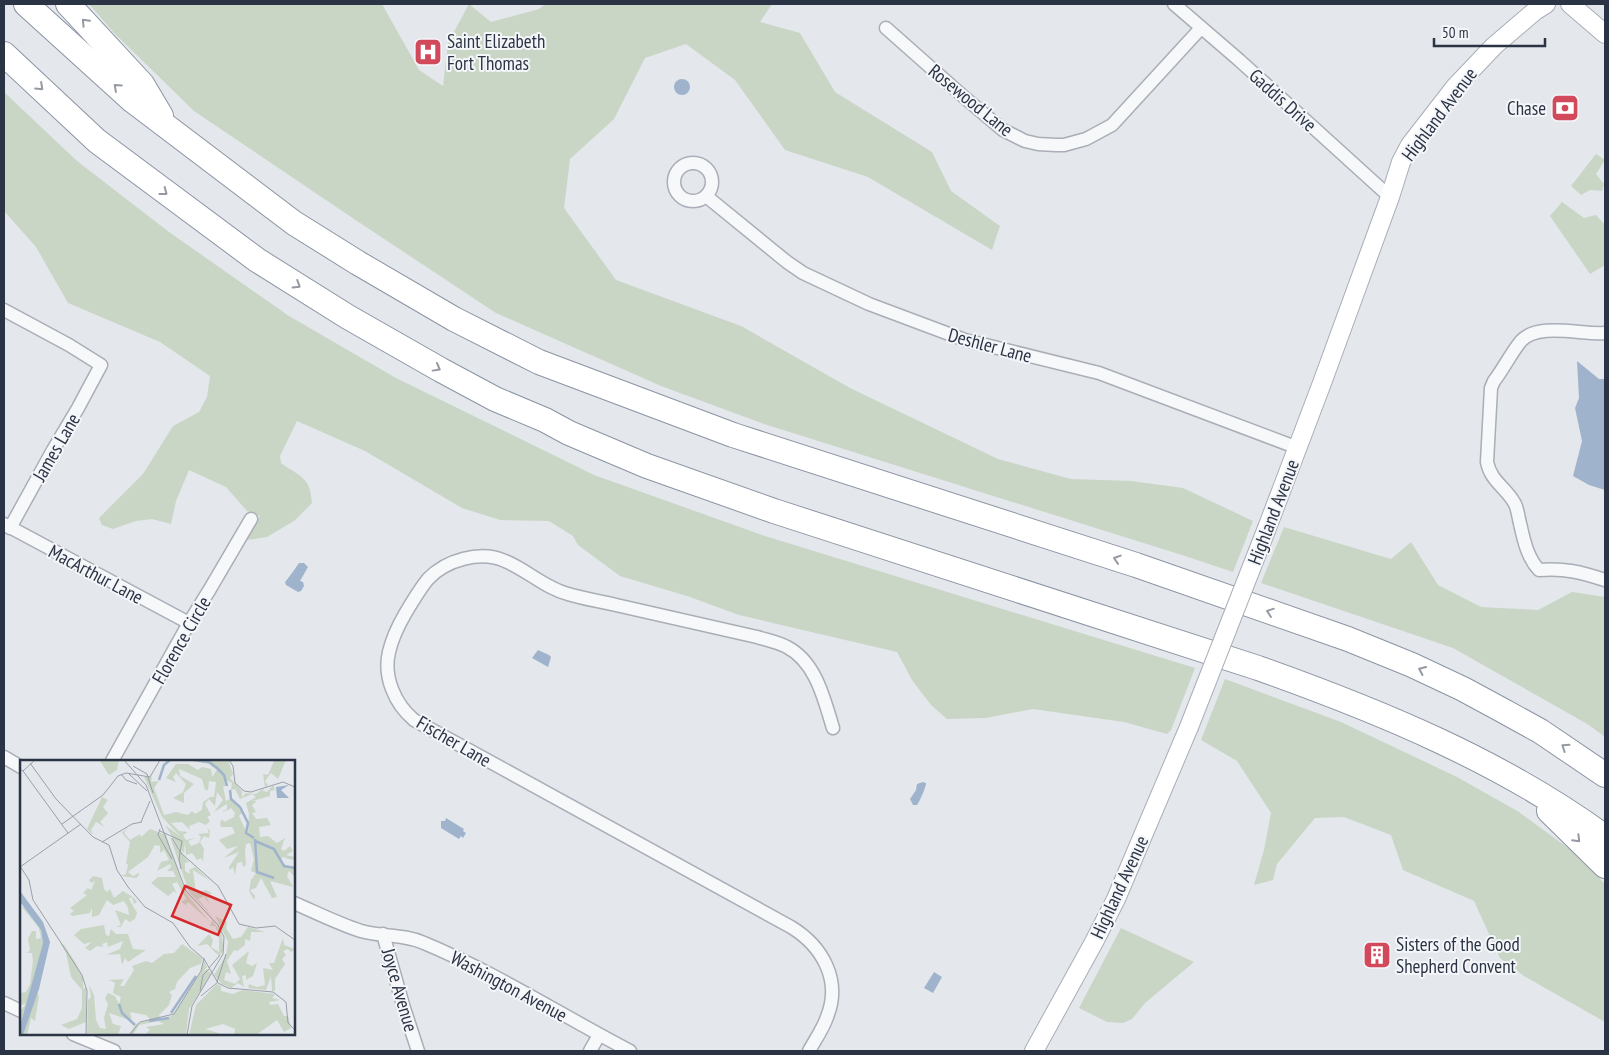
<svg xmlns="http://www.w3.org/2000/svg" width="1609" height="1055" font-family="'PT Sans Narrow',sans-serif">
<style>
.green{fill:#c9d6c5}
.water{fill:#9fb4cc}
.lines{fill:none;stroke-linecap:round;stroke-linejoin:round}
.street-casing{stroke:#a9aeb7;stroke-width:15}
.secondary-casing{stroke:#a9aeb7;stroke-width:20}
.highway-casing{stroke:#8b94a3;stroke-width:26}
.street{stroke:#f7f8fa;stroke-width:12}
.secondary{stroke:#fff;stroke-width:18}
.highway{stroke:#fff;stroke-width:24}
.secondary-bridge-casing{stroke:#a9aeb7;stroke-width:20;stroke-linecap:butt}
.secondary-bridge{stroke:#fff;stroke-width:18}
.oneway{stroke:#959aa2}
.labels{text-anchor:middle;stroke-width:4;stroke-linejoin:round;paint-order:stroke}
.poi-label{font-size:19px;fill:#2b3445;stroke:#f4f6f9;text-anchor:start}
.street-label{font-size:19px;fill:#2b3445;stroke:#f4f6f9}
.inset-river{fill:none;stroke:#9fb4cc;stroke-width:2.5}
.inset-road{fill:none;stroke:#9a9fa9;stroke-width:1}
.view{fill:#d62828;fill-opacity:0.15;stroke:#d62828;stroke-width:2.5}
.inset-edge{fill:none;stroke:#2b3445;stroke-width:2.5}
</style>
<rect width="100%" height="100%" fill="#e4e7ec"/>
<g class="green">
<polygon points="89,4 382,4 419,70 443,86 448,43 469,4 491,22 539,9 545,4 772,4 760,22 800,33 835,92 932,152 951,191 1000,226 992,250 868,177 785,150 735,80 686,44 645,58 614,119 570,159 564,208 616,280 741,326 850,388 998,459 1071,479 1131,481 1183,488 1253,521 1233,572 1185,556 764,424 661,386 496,313 357,221 194,111 114,33"/>
<path d="M 4,92 L 77,161 L 169,232 L 289,316 L 396,378 L 594,475 L 765,536 L 1195,668 L 1171,730 L 1167,734 L 1124,722 L 1033,709 L 986,718 L 947,719 L 931,705 L 912,680 L 897,652 L 739,615 L 687,596 L 620,576 L 578,545 L 573,536 L 549,521 L 500,520 L 462,508 L 365,451 L 297,421 L 280,456 L 281,463 C 300,477 310,476 312,503 L 294,521 L 267,537 L 247,540 L 260,516 L 247,511 L 226,487 L 189,470 L 176,501 L 171,524 L 152,519 L 136,521 L 113,529 L 102,525 L 99,518 L 143,474 L 173,426 L 199,412 L 207,397 L 210,376 L 160,342 L 68,303 L 36,247 L 4,211 Z"/>
<polygon points="1596,154 1605,160 1596,174 1604,184 1602,191 1590,190 1581,195 1571,186"/>
<polygon points="1562,202 1584,218 1596,215 1605,225 1605,245 1604,246 1605,248 1605,265 1590,274 1550,216"/>
<polygon points="1284,527 1391,559 1411,542 1438,585 1481,607 1538,610 1572,592 1605,597 1605,737 1589,725 1453,648 1261,583"/>
<polygon points="1225,679 1341,722 1457,777 1519,812 1575,853 1605,884 1605,1022 1524,976 1500,958 1474,901 1403,870 1391,835 1344,817 1315,818 1277,864 1273,880 1254,885 1264,850 1271,813 1237,761 1201,740"/>
<polygon points="1121,928 1194,962 1145,1003 1132,1019 1123,1023 1107,1022 1079,1008"/>
</g>
<g class="water">
<circle cx="682" cy="87" r="8"/>
<polygon points="1577,361 1599,379 1605,379 1605,490 1589,485 1573,476 1582,441 1575,408 1579,398"/>
<path d="M 299,563 L 304,563 L 308,567 L 300,581 L 303,582 L 304,586 L 301,591 L 298,592 L 286,585 L 285,582 C 291,575 294,570 299,563 Z"/>
<polygon points="538,650 549,655 551,657 548,667 532,658"/>
<path d="M 923,782 L 926,783 C 926,787 920,801 917,805 L 913,805 L 910,799 L 916,790 L 917,784 Z"/>
<polygon points="446,818 464,829 463,831 466,833 463,838 461,836 459,839 441,828 441,821 445,821"/>
<polygon points="934,972 942,977 933,993 924,988"/>
</g>
<g class="lines">
<defs>
<g id="street">
<polyline points="1174,4 1239,60 1390,197"/>
<polyline points="886,28 964,97 1003,130 1025,141 1038,144 1056,145 1064,145 1086,139 1112,125 1201,28"/>
<circle cx="693" cy="182" r="19"/>
<polyline points="706,196 787,262 803,273 869,304 965,340 1099,373 1298,448"/>
<polyline points="4,310 69,345 101,365 78,408 53,450 10,528"/>
<path d="M 1605,333 C 1582,335 1538,322 1521,341 C 1511,353 1504,368 1494,381 L 1491,388 L 1487,462 C 1491,482 1506,487 1515,504 C 1517,508 1518,514 1519,519 C 1523,536 1526,556 1539,570 C 1565,568 1580,572 1605,580"/>
<polyline points="4,524 189,623"/>
<polyline points="4,757 21,767"/>
<polyline points="112,761 189,623 210,589 251,519"/>
<path d="M 294,903 C 315,912 339,924 361,931 C 382,937 404,934 424,943 C 496,973 561,1015 630,1051"/>
<polyline points="383,934 403,1005 418,1051"/>
<polyline points="4,1003 21,1011"/>
<polyline points="73,1034 114,1051"/>
<polyline points="590,1051 599,1035"/>
<path d="M 809,1051 C 815,1040 823,1029 827,1017 C 842,980 822,946 791,927 L 414,720 C 395,704 383,677 389,652 C 392,639 398,626 405,614 C 412,602 419,590 428,579 C 446,560 480,550 505,561 C 527,570 545,588 568,594 C 584,599 600,601 616,605 C 663,616 710,626 757,637 C 767,640 778,642 787,647 C 816,662 824,699 833,728"/>
</g>
<g id="secondary">
<polyline points="1570,4 1605,34"/>
<polyline points="1267,528 1322,383 1390,197 1401,162 1410,145 1455,87 1494,46 1535,11 1546,4"/>
<polyline points="1034,1051 1094,942 1116,899 1189,727"/>
</g>
<g id="highway">
<polyline points="26,4 133,101 294,223 358,263 454,319 539,362 733,435 1136,565 1348,639 1412,665 1463,689 1500,709 1540,731 1605,775"/>
<polyline points="68,4 142,84 161,116"/>
<path d="M 4,54 L 97,141 L 257,260 L 348,317 L 441,370 L 495,399 L 545,420 L 569,433 L 647,466 L 774,511 L 1258,668 C 1379,711 1501,761 1605,837"/>
<polyline points="1549,811 1605,866"/>
</g>
</defs>
<use href="#street" class="street-casing"/>
<use href="#secondary" class="secondary-casing"/>
<use href="#highway" class="highway-casing"/>
<use href="#street" class="street"/>
<use href="#secondary" class="secondary"/>
<use href="#highway" class="highway"/>
<defs>
<polyline id="secondary-bridge" points="1189,727 1267,528"/>
</defs>
<use href="#secondary-bridge" class="secondary-bridge-casing"/>
<use href="#secondary-bridge" class="secondary-bridge"/>
</g>
<defs><path id="oneway-chevron" d="M-2-3.5L2.5 0L-2 3.5" fill="none" stroke-width="1.6" stroke-linecap="round" stroke-linejoin="round" transform="scale(1.25)"/></defs>
<g class="oneway">
<use href="#oneway-chevron" transform="translate(85 22) rotate(-134)"/>
<use href="#oneway-chevron" transform="translate(40 87) rotate(43)"/>
<use href="#oneway-chevron" transform="translate(117 87) rotate(-138)"/>
<use href="#oneway-chevron" transform="translate(164 192) rotate(37)"/>
<use href="#oneway-chevron" transform="translate(297 285) rotate(32)"/>
<use href="#oneway-chevron" transform="translate(437 368) rotate(29)"/>
<use href="#oneway-chevron" transform="translate(1117 559) rotate(-162)"/>
<use href="#oneway-chevron" transform="translate(1270 612) rotate(-161)"/>
<use href="#oneway-chevron" transform="translate(1422 670) rotate(-155)"/>
<use href="#oneway-chevron" transform="translate(1565 747) rotate(-146)"/>
<use href="#oneway-chevron" transform="translate(1577 839) rotate(45)"/>
</g>
<defs>
<symbol id="hospital-square" viewBox="-11 -11 22 22"><rect x="-9" y="-9" width="18" height="18" rx="4" fill="#d1495b" stroke="#f4f6f9"/><path d="M-5-5h3v3.5h4V-5h3V5h-3V1.5h-4V5h-3Z" fill="#fff"/></symbol>
<symbol id="bank-square" viewBox="-11 -11 22 22"><rect x="-9" y="-9" width="18" height="18" rx="4" fill="#d1495b" stroke="#f4f6f9"/><path d="M-6-4H6V4H-6ZM0-2.3a2.3 2.3 0 1 0 0 4.6a2.3 2.3 0 1 0 0-4.6Z" fill="#fff"/></symbol>
<symbol id="building-square" viewBox="-11 -11 22 22"><rect x="-9" y="-9" width="18" height="18" rx="4" fill="#d1495b" stroke="#f4f6f9"/><path d="M-4-6H4V6H1V3H-1V6H-4ZM-2.5-4.3h1.7v1.8h-1.7ZM.8-4.3h1.7v1.8H.8ZM-2.5-1h1.7V.8h-1.7ZM.8-1h1.7V.8H.8Z" fill="#fff"/></symbol>
</defs>
<g fill-rule="evenodd">
<use href="#hospital-square" x="412" y="36" width="32" height="32"/>
<use href="#bank-square" x="1549" y="92" width="32" height="32"/>
<use href="#building-square" x="1361" y="939" width="32" height="32"/>
</g>
<g class="labels">
<g class="poi-label">
<text x="447" y="48">Saint Elizabeth<tspan x="447" dy="22">Fort Thomas</tspan></text>
<text x="1546" y="115" text-anchor="end">Chase</text>
<text x="1396" y="951">Sisters of the Good<tspan x="1396" dy="22">Shepherd Convent</tspan></text>
</g>
<g class="street-label">
<text transform="translate(971 100) rotate(39)" y="7">Rosewood Lane</text>
<text transform="translate(1283 100) rotate(42)" y="7">Gaddis Drive</text>
<text transform="translate(1439 114) rotate(-53)" y="7">Highland Avenue</text>
<text transform="translate(990 345) rotate(15)" y="7">Deshler Lane</text>
<text transform="translate(56 447) rotate(-60)" y="7">James Lane</text>
<text transform="translate(1273 512) rotate(-69)" y="7">Highland Avenue</text>
<text transform="translate(96 574) rotate(28)" y="7">MacArthur Lane</text>
<text transform="translate(181 640) rotate(-60)" y="7">Florence Circle</text>
<text transform="translate(454 741) rotate(30)" y="7">Fischer Lane</text>
<text transform="translate(1119 887) rotate(-65)" y="7">Highland Avenue</text>
<text transform="translate(509 986) rotate(28)" y="7">Washington Avenue</text>
<text transform="translate(400 990) rotate(74)" y="7">Joyce Avenue</text>
</g>
</g>
<g transform="translate(20 760)">
<rect width="275" height="275" fill="#e4e7ec"/>
<path d="M 99,0 L 97,10 L 89,15 L 80,1 ZM 166,0 L 208,0 L 213,14 L 210,18 L 222,31 L 222,37 L 226,33 L 236,34 L 244,28 L 243,31 L 247,32 L 253,25 L 255,30 L 250,31 L 250,36 L 232,41 L 237,41 L 232,45 L 236,52 L 247,50 L 232,53 L 236,59 L 247,58 L 251,65 L 239,67 L 240,77 L 248,76 L 257,83 L 265,78 L 261,89 L 264,91 L 270,86 L 273,91 L 266,95 L 275,97 L 273,100 L 262,97 L 261,101 L 268,107 L 275,106 L 275,117 L 269,111 L 267,116 L 273,127 L 250,121 L 257,137 L 252,138 L 241,118 L 236,128 L 230,130 L 235,136 L 234,140 L 229,131 L 231,120 L 236,113 L 231,111 L 234,99 L 230,83 L 226,84 L 225,93 L 226,105 L 223,107 L 222,102 L 217,103 L 215,115 L 213,107 L 210,110 L 209,107 L 219,92 L 204,98 L 218,86 L 207,89 L 199,80 L 215,73 L 212,67 L 201,67 L 200,63 L 202,59 L 204,62 L 214,57 L 215,53 L 211,48 L 208,50 L 201,52 L 207,49 L 207,44 L 194,52 L 203,40 L 197,32 L 195,46 L 189,39 L 185,44 L 191,55 L 187,57 L 190,61 L 186,65 L 179,62 L 169,66 L 170,70 L 162,62 L 151,63 L 159,71 L 168,72 L 163,75 L 166,80 L 175,78 L 168,81 L 171,86 L 179,83 L 181,77 L 178,74 L 189,73 L 187,68 L 190,71 L 189,78 L 184,76 L 180,82 L 184,89 L 183,101 L 181,98 L 177,100 L 172,93 L 166,95 L 165,81 L 164,93 L 159,88 L 145,65 L 160,76 L 142,57 L 124,17 L 132,17 L 131,22 L 139,21 L 134,28 L 144,55 L 156,52 L 168,55 L 172,51 L 175,54 L 182,50 L 183,42 L 190,37 L 194,37 L 196,22 L 189,21 L 188,30 L 185,30 L 182,19 L 159,9 L 160,16 L 174,24 L 164,33 L 164,43 L 153,38 L 163,32 L 166,24 L 156,13 L 153,17 L 156,22 L 146,18 L 156,4 L 168,4 L 178,10 L 182,7 L 191,9 L 192,17 L 197,10 L 189,4 ZM 206,20 L 212,23 L 211,30 L 215,29 L 220,39 L 232,34 L 236,37 L 226,43 L 229,54 L 228,75 L 219,56 L 222,53 L 221,47 L 219,50 L 220,46 L 212,40 L 211,31 L 210,39 L 206,41 L 203,26 L 208,26 ZM 266,0 L 258,19 L 251,13 L 245,21 L 248,25 L 245,27 L 243,14 L 248,15 L 254,1 ZM 82,37 L 88,40 L 83,47 L 88,53 L 80,62 L 85,67 L 76,62 L 71,70 L 73,75 L 67,69 ZM 108,67 L 104,73 L 110,80 L 120,74 L 121,77 L 130,69 L 146,75 L 165,132 L 189,161 L 168,142 L 166,145 L 161,142 L 166,139 L 157,122 L 152,124 L 157,134 L 154,131 L 148,136 L 131,123 L 138,117 L 156,117 L 153,111 L 147,111 L 151,107 L 150,104 L 137,111 L 141,102 L 149,100 L 144,90 L 140,93 L 140,86 L 135,85 L 128,97 L 108,112 L 113,116 L 119,113 L 119,115 L 116,118 L 101,116 L 106,114 L 108,105 L 106,103 L 110,82 L 102,73 ZM 150,77 L 169,102 L 165,103 L 165,111 L 170,114 L 169,110 L 175,107 L 190,121 L 173,110 L 176,133 L 186,130 L 192,133 L 186,136 L 190,145 L 184,136 L 178,139 L 193,157 L 169,132 ZM 73,116 L 82,118 L 84,129 L 87,132 L 90,129 L 94,138 L 103,131 L 113,137 L 117,142 L 114,144 L 112,137 L 109,139 L 117,153 L 115,159 L 110,162 L 105,159 L 101,167 L 95,167 L 101,165 L 95,150 L 109,155 L 108,148 L 104,141 L 93,145 L 87,140 L 79,155 L 72,157 L 72,148 L 70,153 L 52,156 L 50,154 L 54,151 L 50,148 L 67,135 L 63,133 L 68,128 L 71,130 L 75,121 L 71,123 L 69,120 ZM 2,147 L 4,147 L 21,170 L 23,184 L 0,266 L 0,251 L 6,244 L 0,245 L 0,233 L 6,232 L 10,224 L 13,201 L 12,193 L 7,193 L 10,190 L 8,179 L 12,171 L 16,171 L 16,179 L 21,178 L 19,168 ZM 195,156 L 207,162 L 206,168 L 213,179 L 221,177 L 228,167 L 245,172 L 231,172 L 230,181 L 225,179 L 225,185 L 217,191 L 214,190 L 207,201 L 211,214 L 206,212 L 204,220 L 215,224 L 220,219 L 212,205 L 229,191 L 226,203 L 232,206 L 237,203 L 233,216 L 226,220 L 226,215 L 222,216 L 224,227 L 218,223 L 211,228 L 202,224 L 194,215 L 206,195 L 208,182 ZM 192,160 L 201,172 L 204,190 L 199,196 L 187,184 L 177,186 L 189,174 L 193,180 L 191,187 L 199,192 L 199,174 L 195,166 L 190,166 ZM 84,165 L 86,175 L 89,176 L 91,169 L 96,174 L 108,174 L 113,189 L 126,190 L 108,202 L 105,198 L 102,205 L 100,194 L 86,195 L 100,189 L 103,181 L 88,187 L 87,182 L 82,184 L 83,187 L 77,186 L 70,191 L 65,188 L 72,182 L 64,184 L 54,175 L 61,169 ZM 263,178 L 264,185 L 275,189 L 271,192 L 268,189 L 263,191 L 266,195 L 262,199 L 265,204 L 255,219 L 255,231 L 252,231 L 251,216 L 246,230 L 228,228 L 229,224 L 237,227 L 245,225 L 243,208 L 253,210 L 249,203 L 254,203 ZM 40,183 L 44,185 L 55,202 L 63,218 L 63,229 L 66,227 L 66,262 L 49,269 L 41,265 L 57,259 L 62,248 L 62,230 L 51,217 L 46,193 ZM 162,184 L 182,198 L 181,204 L 170,208 L 157,222 L 155,229 L 149,232 L 152,235 L 149,245 L 139,255 L 140,259 L 152,256 L 181,212 L 184,201 L 187,207 L 183,213 L 187,209 L 191,214 L 169,249 L 166,275 L 124,275 L 130,270 L 126,267 L 144,264 L 138,261 L 119,265 L 113,275 L 109,275 L 116,264 L 131,260 L 126,255 L 110,252 L 112,261 L 89,253 L 93,264 L 101,266 L 98,275 L 67,273 L 68,240 L 71,237 L 69,225 L 74,235 L 76,260 L 80,268 L 86,269 L 84,258 L 88,244 L 85,238 L 88,233 L 95,236 L 99,244 L 101,237 L 93,233 L 95,223 L 89,220 L 104,219 L 100,226 L 104,226 L 114,210 L 112,206 L 126,201 L 132,203 L 144,194 L 154,193 ZM 197,224 L 201,226 L 201,231 L 213,234 L 223,230 L 255,234 L 252,238 L 260,240 L 249,242 L 250,245 L 258,244 L 264,256 L 268,256 L 271,268 L 264,272 L 257,260 L 236,275 L 214,275 L 215,269 L 203,264 L 185,269 L 205,275 L 169,275 L 176,245 ZM 17,232 L 19,236 L 15,261 L 11,258 L 7,275 L 3,275 Z" fill="#c9d6c5" fill-rule="evenodd"/>
<path d="M 269,25 L 261,30 L 269,38 L 257,38 L 256,27 ZM 0,131 L 23,162 L 30,182 L 19,229 L 3,275 L 0,275 L 0,266 L 23,183 L 21,170 L 1,143 Z" fill="#9fb4cc"/>
<path class="inset-river" d="M 175,0 L 189,2 L 197,8 L 204,15 L 207,26M 139,20 L 144,5 L 150,0M 210,30 L 211,39 L 220,47 L 228,63 L 226,73 L 234,78M 235,79 L 237,112 L 254,118M 235,81 L 254,89 L 264,106 L 275,108M 99,244 L 102,253 L 115,265M 151,253 L 176,216M 129,261 L 149,258"/>
<path class="inset-road" d="M 104,0 L 126,25 L 166,131 L 198,165 L 204,177 L 203,194 L 172,246 L 167,275M 209,0 L 213,6 L 215,23 L 224,31 L 231,32 L 263,22 L 275,27M 10,3 L 36,39 L 73,77 L 89,85 L 97,110 L 108,127 L 125,147 L 153,163 L 170,187 L 184,199 L 198,223 L 208,228 L 253,232 L 266,242 L 268,263 L 275,270M 113,6 L 127,14 L 133,33M 0,9 L 3,11 L 15,0M 3,11 L 48,73M 101,14 L 106,20 L 117,24M 109,14 L 127,31M 121,62 L 130,41M 42,64 L 83,35 L 98,16 L 106,13 L 130,17 L 140,0M 140,69 L 138,75 L 152,99M 140,71 L 162,81 L 159,99 L 161,109M 152,78 L 161,93 L 198,126 L 219,164 L 236,168 L 255,166 L 275,180M 82,82 L 112,64 L 122,62M 0,106 L 9,120 L 13,140 L 62,215 L 67,231 L 66,275M 0,107 L 61,64M 189,208 L 200,195M 197,222 L 206,194M 180,231 L 183,215 L 190,208M 181,236 L 198,222M 109,275 L 120,262 L 154,254 L 181,211 L 184,198"/>
<path class="view" d="M 165,126 L 211,145 L 198,175 L 152,156 Z"/>
<rect width="275" height="275" class="inset-edge"/>
</g>
<rect width="1609" height="1055" fill="none" stroke="#2b3445" stroke-width="10"/>
<path d="M1434 38v8h111v-8" fill="none" stroke="#2b3445" stroke-width="2.5"/>
<text x="1442" y="38" font-size="15" fill="#2b3445" stroke="#f4f6f9" stroke-width="4" paint-order="stroke">50 m</text>
</svg>
